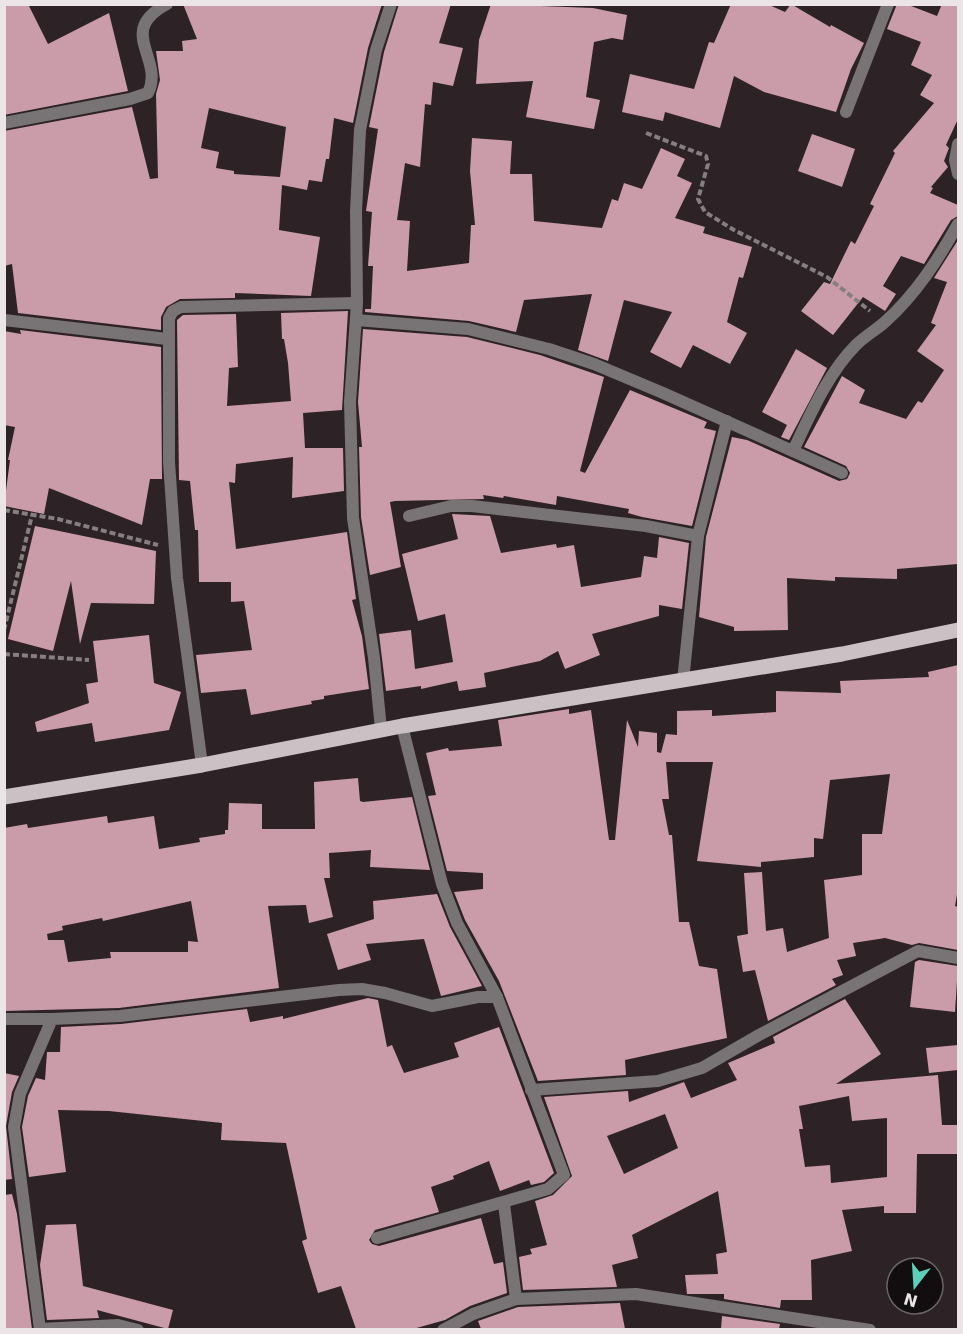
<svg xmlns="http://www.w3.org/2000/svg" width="963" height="1334" font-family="'DejaVu Sans',sans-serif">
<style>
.building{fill:#ca9ba9;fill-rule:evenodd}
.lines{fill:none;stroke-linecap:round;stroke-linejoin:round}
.path{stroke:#867e80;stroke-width:4;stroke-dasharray:6 3;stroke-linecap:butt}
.street{stroke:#787374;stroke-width:12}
.primary{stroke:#cbc0c3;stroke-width:15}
</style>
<rect width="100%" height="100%" fill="#2d2326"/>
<g class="building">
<polygon points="4,4 28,4 48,44 109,13 128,91 4,115"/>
<path d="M 183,4 L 382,4 L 368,48 L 353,123 L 334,118 L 329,159 L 326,159 L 322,182 L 309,180 L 307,190 L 282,185 L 279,230 L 320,237 L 311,296 L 235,293 L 235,298 L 180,299 L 166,307 L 161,317 L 161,330 L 18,313 L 12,264 L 4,266 L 4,131 L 132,107 L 150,179 L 158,178 L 156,94 L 160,80 L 156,51 L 183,51 L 182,41 L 197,39 ZM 209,108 L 286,127 L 280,177 L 234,174 L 234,171 L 216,168 L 219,152 L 201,148 Z"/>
<polygon points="399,4 451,4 439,43 463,48 453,86 433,82 431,105 425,104 420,167 405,163 397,220 410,221 407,271 469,263 471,225 475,225 470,171 472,138 512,141 510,174 532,174 534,221 602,228 612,199 618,201 624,183 642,189 661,148 685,159 677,176 692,183 675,218 705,227 703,233 752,247 743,278 739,277 727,322 747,333 730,364 693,345 681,368 650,352 672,312 624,300 608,361 578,350 592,294 524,300 516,332 469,321 365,312 365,309 371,309 373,266 368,266 372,212 366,211 378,129 369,127 384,52"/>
<polygon points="491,4 593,8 627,15 623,40 612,38 594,42 586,97 600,100 594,129 526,117 533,81 476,84 479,40"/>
<polygon points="731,4 767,4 785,12 791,4 830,27 831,25 864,43 851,69 836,112 764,92 734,76 720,128 665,112 663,121 622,112 630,74 694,89 709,42 714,43"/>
<polygon points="897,4 906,4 937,16 942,4 958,4 958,119 946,145 949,148 944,161 948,167 931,187 933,188 930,193 958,205 958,216 951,220 924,264 901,256 883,286 896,294 885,311 863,297 833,335 801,311 824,282 830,284 851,241 855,244 874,206 870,204 895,153 893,151 934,103 920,95 932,75 911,65 921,42 887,29"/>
<polygon points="812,134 855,149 842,187 798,171"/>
<polygon points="958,240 958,564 897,569 897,579 835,577 835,581 787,578 788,630 734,631 734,627 699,617 706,537 732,437 747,440 839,481 847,479 850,473 846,466 804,447 842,376 865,390 859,403 906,419 918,401 922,403 944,370 917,351 936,325 931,323 947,282 934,278"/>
<polygon points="348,311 342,410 303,413 305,448 343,448 344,491 292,498 293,457 236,464 235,483 229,482 236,549 347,532 356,599 352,600 362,636 369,689 324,696 324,699 311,701 312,704 251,715 246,689 201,693 196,655 252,650 244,601 231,602 231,582 199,582 198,530 195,530 190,481 179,480 177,320 183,315 236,314 238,367 229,368 227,406 291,401 288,363 284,339 282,339 281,313"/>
<polygon points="363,329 467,337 540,355 604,377 580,471 585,473 630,390 707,422 704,428 716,431 692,526 642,517 628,513 629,509 557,496 556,505 504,496 503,498 483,495 484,499 395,501 390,502 401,567 370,575 361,517 359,447 362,447 358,402"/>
<polygon points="20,330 161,347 162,479 150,479 142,525 49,488 44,514 4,506 10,460 8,460 15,427 4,425 4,331 21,334"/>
<polygon points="796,349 827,368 789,440 781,437 787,425 762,412"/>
<polygon points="452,514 490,516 501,553 556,544 557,548 574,545 581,587 641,577 644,556 657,558 659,537 689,543 682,609 659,605 659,616 592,634 600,655 565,669 558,651 540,661 484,673 486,687 459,691 457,681 421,689 421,686 386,691 379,634 411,630 415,669 453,662 445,614 418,621 402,554 458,539"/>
<polygon points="35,526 156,551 154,604 91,603 80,644 71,581 53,651 8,639"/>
<polygon points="149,635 154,683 181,692 169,730 95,742 92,723 37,732 35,722 89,703 86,684 98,682 93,641"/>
<polygon points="958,665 958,889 955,906 958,907 958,950 919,943 912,945 885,938 853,943 856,956 837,960 843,975 832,979 836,985 768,1021 755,970 743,972 737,936 748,934 744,873 762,872 766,931 783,928 787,952 829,938 824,880 862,875 862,834 882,834 890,774 830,780 823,839 814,838 814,857 761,862 761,867 697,861 713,762 666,762 669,799 662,799 669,835 672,835 679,922 689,922 699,966 717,969 727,1038 625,1060 626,1075 538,1081 499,981 465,920 454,892 483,889 483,873 447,871 428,796 436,795 426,753 448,748 449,751 502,746 498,720 569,709 569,714 591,710 609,840 615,840 627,720 638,747 639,731 657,733 657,752 661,753 666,734 677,735 677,711 712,710 712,716 776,712 776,691 841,693 840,681 929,677 928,672"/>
<path d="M 358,778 L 360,801 L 363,802 L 412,797 L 430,870 L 370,867 L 371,850 L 329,853 L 330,878 L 324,878 L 333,917 L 309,923 L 306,905 L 268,906 L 279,988 L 119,1008 L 4,1011 L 4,828 L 27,824 L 28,828 L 107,816 L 108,823 L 154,816 L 159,849 L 200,842 L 199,838 L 225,834 L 225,830 L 228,830 L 229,803 L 262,804 L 262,829 L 315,829 L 314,782 ZM 191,901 L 198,942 L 188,941 L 188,952 L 110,952 L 111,958 L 68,962 L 64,940 L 48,940 L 47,934 L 63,930 L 62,926 L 102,918 L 103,921 Z"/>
<polygon points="437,894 450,927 482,986 441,996 424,939 366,944 371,960 338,970 327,934 374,919 373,901"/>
<polygon points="919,960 958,966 955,1012 910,1007 915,962"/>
<polygon points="368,998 378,1000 387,1047 392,1045 404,1073 459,1057 454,1043 499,1027 554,1173 544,1182 531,1185 529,1180 500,1191 489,1161 453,1176 454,1179 431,1187 439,1212 375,1230 369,1240 372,1244 379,1246 481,1218 494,1264 503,1262 507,1293 470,1306 445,1320 413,1329 356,1329 341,1286 318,1293 302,1241 307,1239 286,1143 221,1140 222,1123 109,1111 58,1110 66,1172 29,1177 22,1127 28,1096 36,1078 45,1080 47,1052 60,1052 61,1027 121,1024 247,1009 250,1022 283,1016 283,1019"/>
<path d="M 845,999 L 881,1054 L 836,1084 L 938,1075 L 942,1125 L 958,1125 L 958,1154 L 917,1154 L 916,1213 L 884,1213 L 884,1206 L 842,1210 L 852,1251 L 811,1260 L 812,1300 L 781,1300 L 780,1308 L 724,1299 L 724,1294 L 687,1294 L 685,1275 L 718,1274 L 716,1254 L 727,1252 L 718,1191 L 632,1235 L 638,1258 L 612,1265 L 617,1287 L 523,1290 L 519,1257 L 532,1254 L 530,1249 L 547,1245 L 535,1201 L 553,1195 L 572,1176 L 544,1097 L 628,1091 L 629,1102 L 684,1082 L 691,1098 L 737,1080 L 728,1063 L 775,1043 L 773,1037 ZM 849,1096 L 852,1121 L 887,1118 L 887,1177 L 831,1183 L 830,1165 L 805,1167 L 799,1129 L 803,1129 L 799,1106 ZM 665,1114 L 678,1148 L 624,1174 L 607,1136 Z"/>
<polygon points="958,1045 958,1070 929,1073 926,1048"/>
<polygon points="4,1073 19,1076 12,1092 6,1126 12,1179 4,1180"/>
<polygon points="12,1194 17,1214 32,1329 4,1329 4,1195"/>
<polygon points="76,1224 83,1286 173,1310 168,1329 97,1310 99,1318 47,1320 40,1265 46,1225"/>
<polygon points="620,1303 625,1329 481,1329 478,1321 518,1307"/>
<polygon points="722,1316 780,1324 779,1329 721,1329"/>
</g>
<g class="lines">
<g class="path">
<polyline points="646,133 706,156 708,164 698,199 705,212 734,230 827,277 870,311"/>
<polyline points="4,510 58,519 158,545"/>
<polyline points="4,630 32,515"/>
<polyline points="4,654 89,660"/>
</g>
<g class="street">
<polyline points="846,112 888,4"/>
<path d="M 4,123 L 130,99 L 148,93 C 165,58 115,32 167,4"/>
<polyline points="958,144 955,160 958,174"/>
<polyline points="4,320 167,339"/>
<polyline points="356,320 468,329 549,349 594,364 663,393 842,473"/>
<path d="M 793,451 C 810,415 828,373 856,345 C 865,336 876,330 885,322 C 916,294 938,260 958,224"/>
<polyline points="409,516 451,506 472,506 646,526 698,536"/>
<polyline points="683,681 698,536 727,421"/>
<polyline points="381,729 374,658 353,518 350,402 357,303 356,211 360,130 376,50 391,4"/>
<polyline points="202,765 177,578 169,462 169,318 173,311 181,307 357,303"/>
<polyline points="4,1019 52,1019"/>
<polyline points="531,1090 658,1081 702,1068 759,1035 918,951 958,958"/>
<polyline points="504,1204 516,1299"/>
<polyline points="377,1238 548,1189 564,1175 497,997 457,923 442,884 402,726"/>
<polyline points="40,1329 118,1325 138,1330"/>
<polyline points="40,1330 14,1127 20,1094 52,1019 120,1016 339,990 362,989 385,993 432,1006 478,997 497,997"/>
<polyline points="443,1330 473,1314 516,1299 636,1294 870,1330"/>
</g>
<polyline class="primary" points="4,797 202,765 402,726 842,654 958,630"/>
</g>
<rect width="963" height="1334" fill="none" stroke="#ebe5e7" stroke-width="12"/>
<g transform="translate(915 1286) rotate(197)"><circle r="28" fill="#120e0f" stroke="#696465" stroke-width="1.5"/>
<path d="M0-4.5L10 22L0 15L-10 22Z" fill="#5dceb8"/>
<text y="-9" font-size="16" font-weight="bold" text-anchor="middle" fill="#ebe5e7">N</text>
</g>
</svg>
